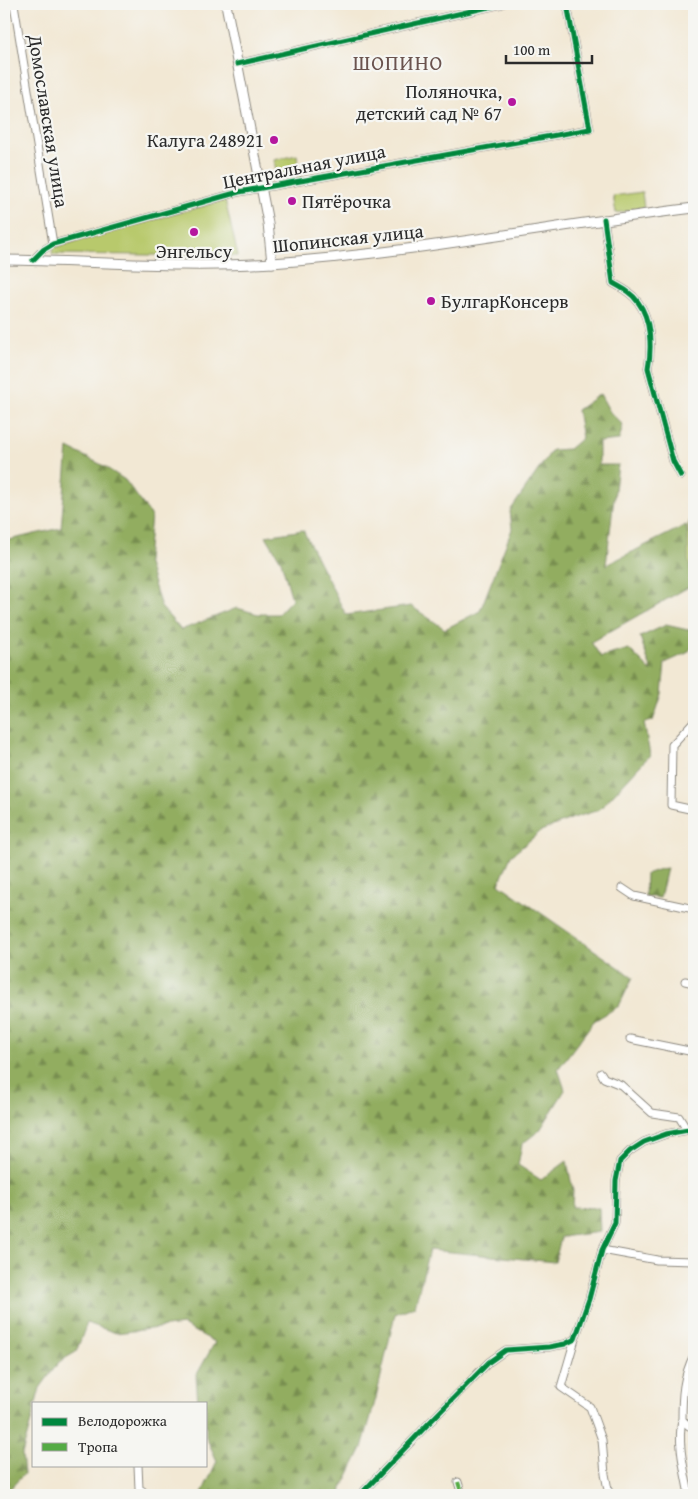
<svg xmlns="http://www.w3.org/2000/svg" width="698" height="1499" font-family="'Gentium Book Plus',serif">
<style>
.forest{fill:url(#forest-firs);stroke:#5e6c46}
.green{fill:#b8c96c;stroke:#727a4c}
.lines{fill:none;stroke-linecap:round;stroke-linejoin:round}
.minor-casing{stroke:#8e8a80;stroke-width:9}
.tertiary-casing{stroke:#8e8a80;stroke-width:11}
.minor{stroke:#fff;stroke-width:7}
.tertiary{stroke:#fff;stroke-width:9}
.quiet{stroke:#54ab44;stroke-width:4;stroke-dasharray:8 4;stroke-linecap:butt}
.cycleway-casing{stroke:#f6f6f2;stroke-width:8}
.cycleway{stroke:#00873e;stroke-width:5}
.poi-dot{fill:#b5179e;stroke:#f6f6f2;stroke-width:2}
.labels{text-anchor:middle;stroke-width:4.5;stroke-linejoin:round;paint-order:stroke}
.poi-label{font-size:19px;fill:#2b2b2b;stroke:#f6f6f2;text-anchor:end}
.street-label{font-size:19px;fill:#2b2b2b;stroke:#f6f6f2}
.quarter-label{font-size:21px;letter-spacing:1px;fill:#6a534e;stroke:#f6f6f2}
</style>
<defs>
<pattern id="forest-firs" width="22" height="20" patternUnits="userSpaceOnUse" patternTransform="scale(1.25)"><rect width="22" height="20" fill="#92ad60"/><path d="M5 1l3.5 6h-7zM16 11l3.5 6h-7z" fill="#778d4f"/></pattern>
</defs>
<rect width="100%" height="100%" fill="#f6f6f2"/>
<filter id="ink" filterUnits="userSpaceOnUse"><feTurbulence type="fractalNoise" baseFrequency=".02" numOctaves="2"/><feDisplacementMap in="SourceGraphic" scale="10" xChannelSelector="R" yChannelSelector="G"/><feConvolveMatrix kernelMatrix="1 2 1 2 8 2 1 2 1" color-interpolation-filters="sRGB"/></filter>
<filter id="wash" filterUnits="userSpaceOnUse"><feTurbulence type="fractalNoise" baseFrequency=".0096" numOctaves="4" result="noise"/><feDisplacementMap in="SourceGraphic" scale="20" xChannelSelector="R" yChannelSelector="G"/><feGaussianBlur stdDeviation="1.12" result="paint"/><feColorMatrix in="noise" values="0 0 0 0 0 0 0 0 0 0 0 0 0 0 0 0 0 1.4 0 .05"/><feComposite in="paint" operator="in"/></filter>
<g filter="url(#wash)">
<rect width="100%" height="100%" fill="#f2e8d4"/>
<g class="forest">
<polygon points="600,394 610,412 623,425 619,440 599,442 599,465 618,465 606,565 686,525 694,584 591,642 601,657 629,649 652,672 640,637 666,625 688,630 694,628 694,645 687,653 665,663 662,694 653,721 644,723 650,755 599,810 573,818 541,831 511,856 499,884 633,977 619,1006 594,1021 558,1069 565,1090 540,1130 522,1144 518,1165 541,1180 567,1161 573,1191 572,1207 599,1208 600,1232 561,1237 555,1262 429,1250 415,1306 395,1314 376,1398 362,1448 342,1488 341,1495 201,1495 217,1461 206,1437 206,1403 198,1403 196,1376 215,1342 183,1325 116,1333 87,1323 76,1352 59,1362 40,1388 36,1403 34,1403 34,1411 22,1454 24,1474 4,1495 4,541 61,528 68,448 102,465 125,480 151,515 147,561 161,607 181,630 237,608 258,614 278,614 292,599 281,561 266,536 303,530 346,615 411,606 445,629 480,611 512,529 510,511 552,450 569,449 582,438 577,410"/>
<polygon points="667,868 660,898 645,896 646,874 660,869"/>
</g>
<g class="green">
<polygon points="297,155 301,178 278,182 274,160"/>
<polygon points="642,192 644,208 616,213 613,196"/>
<polygon points="225,200 238,256 52,254 53,248"/>
<polygon points="694,510 694,584 688,560 688,525"/>
</g>
</g>
<g filter="url(#ink)">
<g class="lines">
<defs>
<g id="minor">
<polyline points="14,4 53,244"/>
<polyline points="237,64 502,4"/>
<path d="M 604,219 L 613,283 C 622,288 632,293 638,302 C 651,319 652,348 648,368 L 673,461 L 681,476"/>
<polyline points="33,260 43,250 53,244 239,192 590,129 567,4"/>
<polyline points="694,721 672,745 671,805 694,810"/>
<polyline points="622,888 634,896 694,909"/>
<polyline points="685,981 694,983"/>
<polyline points="630,1039 694,1052"/>
<polyline points="601,1073 604,1078 621,1085 652,1113 679,1117 687,1130"/>
<polyline points="602,1250 657,1260 694,1261"/>
<polyline points="575,1339 561,1387 590,1407 602,1440 605,1474 609,1495"/>
<path d="M 694,1355 C 683,1376 682,1396 682,1420 L 689,1426 L 694,1426"/>
<path d="M 682,1420 C 677,1444 685,1472 689,1495"/>
<polyline points="138,1465 139,1489 143,1491 143,1495"/>
<polyline points="458,1482 462,1495"/>
<polyline points="360,1495 430,1422 489,1362 506,1350 549,1347 565,1344 575,1339 589,1299 602,1250 615,1223 616,1181 620,1161 630,1151 644,1142 666,1134 694,1129"/>
</g>
<g id="tertiary">
<polyline points="226,4 268,223 272,263"/>
<path d="M 4,260 C 93,261 183,269 272,263 C 413,253 553,225 694,208"/>
</g>
</defs>
<use href="#minor" class="minor-casing"/>
<use href="#tertiary" class="tertiary-casing"/>
<use href="#minor" class="minor"/>
<use href="#tertiary" class="tertiary"/>
<polyline class="quiet" points="458,1482 462,1495"/>
<defs>
<g id="cycleway">
<polyline points="237,64 502,4"/>
<path d="M 604,219 L 613,283 C 622,288 632,293 638,302 C 651,319 652,348 648,368 L 673,461 L 681,476"/>
<polyline points="33,260 43,250 53,244 239,192 590,129 567,4"/>
<polyline points="360,1495 430,1422 489,1362 506,1350 549,1347 565,1344 575,1339 589,1299 602,1250 615,1223 616,1181 620,1161 630,1151 644,1142 666,1134 694,1129"/>
</g>
</defs>
<use href="#cycleway" class="cycleway-casing"/>
<use href="#cycleway" class="cycleway"/>
</g>
</g>
<g class="poi-dot">
<circle cx="512" cy="102" r="5"/>
<circle cx="274" cy="140" r="5"/>
<circle cx="292" cy="201" r="5"/>
<circle cx="194" cy="232" r="5"/>
<circle cx="431" cy="301" r="5"/>
</g>
<g class="labels">
<g class="poi-label">
<text x="502" y="98">Поляночка,<tspan x="502" dy="22">детский сад № 67</tspan></text>
<text x="264" y="147">Калуга 248921</text>
<text x="302" y="208" text-anchor="start">Пятёрочка</text>
<text x="194" y="258" text-anchor="middle">Энгельсу</text>
<text x="441" y="308" text-anchor="start">БулгарКонсерв</text>
</g>
<g class="street-label">
<text transform="translate(49 121) rotate(81)" y="7">Домославская улица</text>
<text transform="translate(304 166) rotate(-11)" y="7">Центральная улица</text>
<text transform="translate(348 238) rotate(-6)" y="7">Шопинская улица</text>
</g>
<g class="quarter-label">
<text x="398" y="70">ШОПИНО</text>
</g>
</g>
<rect width="698" height="1499" fill="none" stroke="#f6f6f2" stroke-width="20"/>
<rect x="32" y="1402" width="175" height="65" fill="#f6f6f2" stroke="#a5a5a2"/>
<rect x="42" y="1418" width="25" height="8" fill="#00873e" stroke="#a5a5a2"/>
<text x="78" y="1426" font-size="15" fill="#2b2b2b">Велодорожка</text>
<rect x="42" y="1443" width="25" height="8" fill="#54ab44" stroke="#a5a5a2"/>
<text x="78" y="1452" font-size="15" fill="#2b2b2b">Тропа</text>
<path d="M506 55v8h86v-8" fill="none" stroke="#2b2b2b" stroke-width="2.5"/>
<text x="513" y="55" font-size="15" fill="#2b2b2b" stroke="#f6f6f2" stroke-width="4" paint-order="stroke">100 m</text>
</svg>
